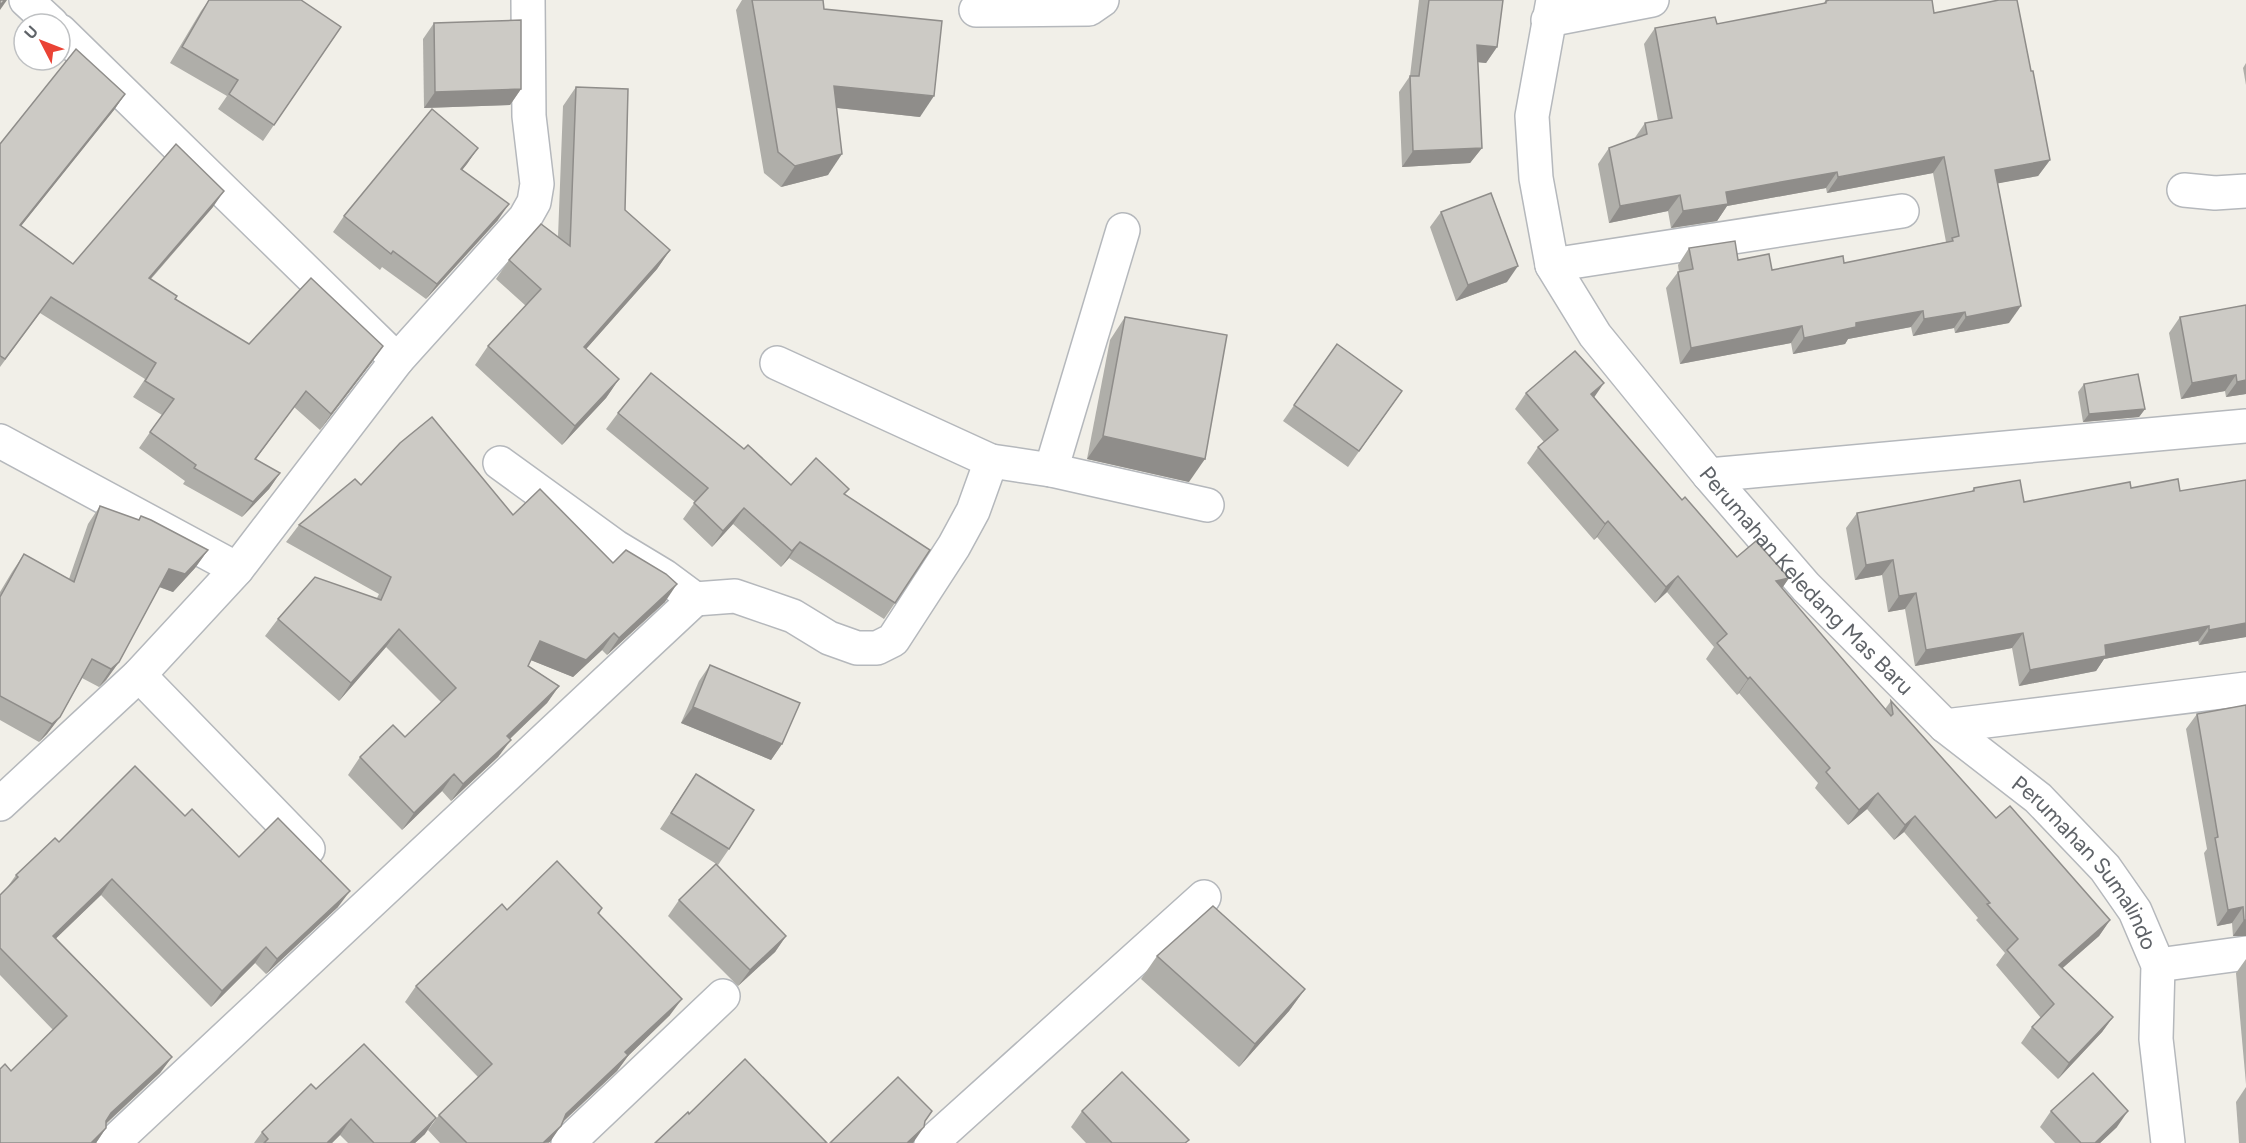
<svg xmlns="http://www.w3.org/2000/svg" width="2246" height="1143" font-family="Figtree,sans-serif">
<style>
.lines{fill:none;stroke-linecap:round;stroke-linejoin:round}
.street-casing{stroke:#b5b8bc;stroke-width:36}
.street{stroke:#fff;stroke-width:33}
.wall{fill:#afaea9}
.shaded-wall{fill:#8f8d8a}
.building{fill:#cccac5;stroke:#8f8d8a;stroke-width:1.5}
.labels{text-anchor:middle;stroke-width:5;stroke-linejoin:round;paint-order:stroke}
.street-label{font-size:22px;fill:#5f6368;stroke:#fff}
</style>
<rect width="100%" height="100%" fill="#f1efe8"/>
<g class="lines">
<defs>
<g id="street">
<polyline points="26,0 52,24"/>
<path id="s1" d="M 1553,0 L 1532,116 L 1536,178 L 1552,265 L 1595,335 L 1709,475 L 1806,587 L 1945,726 L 2038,798 L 2105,868 L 2135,911 L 2158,965 L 2156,1039 L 2168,1143"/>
<polyline points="976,10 1089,9 1102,0"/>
<polyline points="1548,20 1652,0"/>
<polyline points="60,31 397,360"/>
<polyline points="2184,190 2215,193 2246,191"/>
<polyline points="1552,265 1902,211"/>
<polyline points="0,441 237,569"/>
<polyline points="991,461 1051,470 1207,505"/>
<polyline points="1051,470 1123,230"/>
<polyline points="1709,475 2246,426"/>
<polyline points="695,599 735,596 793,616 829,638 857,648 877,648 893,640 954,546 973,511 991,461 777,363"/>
<polyline points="139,675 308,849"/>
<polyline points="1945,726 2246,689"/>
<polyline points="0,804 139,675 237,569 397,360 525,218 534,202 537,184 529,116 528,0"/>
<polyline points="2158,965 2246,953"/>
<polyline points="113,1143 695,599 664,576 616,547 500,463"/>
<polyline points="568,1143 723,996"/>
<polyline points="931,1143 1204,897"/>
</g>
</defs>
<use href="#street" class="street-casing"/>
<use href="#street" class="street"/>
</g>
<g class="wall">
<polygon points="209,0 341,27 263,141 218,109 227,96 170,63 201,11"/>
<polygon points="742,0 823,0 824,9 920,117 837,108 828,175 781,187 764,173 736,10"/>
<polygon points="1419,0 1503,0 1497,47 1486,63 1478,62 1482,148 1470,163 1402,167 1399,92 1410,76"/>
<polygon points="1826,0 1932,0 1934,13 2031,71 2050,160 2038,176 1998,183 2009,323 1955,333 1954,328 1913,336 1911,327 1848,339 1845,344 1793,354 1791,343 1680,364 1666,288 1678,272 1679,272 1678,265 1689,248 1738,260 1772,270 1844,263 1946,242 1933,173 1827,193 1826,188 1727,206 1717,221 1671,228 1668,211 1609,223 1598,164 1609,148 1634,139 1645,123 1658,121 1644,44 1655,28 1717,24 1823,4"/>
<polygon points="434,23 521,89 510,105 424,108 423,39"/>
<polygon points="2246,63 2246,85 2243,68"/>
<polygon points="576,87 625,210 670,250 657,269 586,349 619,379 606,398 562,445 475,365 488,346 526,306 496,279 509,260 558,237 563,106"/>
<polygon points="125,94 114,110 21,226 73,264 213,207 151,279 175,299 249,344 372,362 320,430 294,407 255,459 280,473 269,489 242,517 183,484 185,481 139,448 162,415 133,397 145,379 40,313 0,367 0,144"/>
<polygon points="478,148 462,170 498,220 426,299 382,267 380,270 333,232 344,216"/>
<polygon points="1441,212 1507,282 1456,301 1430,227"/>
<polygon points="2246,305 2246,394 2226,397 2225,391 2181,399 2169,333 2180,317"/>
<polygon points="1125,317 1189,482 1087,459 1110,340"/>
<polygon points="1337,344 1402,391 1348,467 1283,421"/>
<polygon points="2084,384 2145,409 2139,417 2083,422 2078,392"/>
<polygon points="1526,393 1594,398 1682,500 1737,557 1789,578 1782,588 1885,709 1891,701 1996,818 2110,920 2099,936 2062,968 2113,1017 2102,1032 2058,1079 2021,1043 2032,1027 2041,1018 1996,965 2005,953 1976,920 1978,918 1904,832 1894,840 1867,809 1848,825 1815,788 1818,783 1739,693 1737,695 1706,659 1714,647 1667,592 1655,603 1597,537 1594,540 1527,463 1538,447 1544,442 1515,409"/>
<polygon points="618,413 744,449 791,485 845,494 895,603 884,619 789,558 781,567 733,524 712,547 683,519 695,502 606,429"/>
<polygon points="361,485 513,515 613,563 665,602 607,655 602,650 573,677 531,660 528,666 559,686 547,703 510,739 498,757 451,801 442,791 402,830 348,775 360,757 405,737 441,702 386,647 339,701 265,636 278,619 377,598 379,594 286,542 299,525"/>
<polygon points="1974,488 2024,502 2131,488 2180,491 2246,637 2199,645 2198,641 2104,659 2096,671 2019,686 2012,648 1915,666 1905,609 1888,612 1882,575 1855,580 1846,528 1857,513 1971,492"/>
<polygon points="100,506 138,520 141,516 208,550 195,568 173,592 159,587 119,662 106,680 99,687 82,678 60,717 47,734 39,742 0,720 0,592 12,572 24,554 69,579 88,524"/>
<polygon points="710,665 782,744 771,760 681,723 699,681"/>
<polygon points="2246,705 2246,936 2233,936 2232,923 2217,926 2204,853 2207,849 2186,729 2197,714"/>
<polygon points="696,774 729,849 718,865 660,829"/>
<polygon points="185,816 239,857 338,907 266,974 255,963 211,1007 101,895 56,938 172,1057 160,1073 106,1124 106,1128 96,1143 0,1143 11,1071 53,1030 0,975 0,895 6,889 16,875 59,842"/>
<polygon points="679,900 786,936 775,952 738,986 668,916"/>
<polygon points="602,908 599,914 670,1015 628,1056 617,1071 563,1122 549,1143 440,1143 428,1130 439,1115 478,1077 405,1002 416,986 507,910"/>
<polygon points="1157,956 1305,989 1289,1011 1239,1067 1141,979"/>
<polygon points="2246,959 2246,1084 2236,973"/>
<polygon points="2246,1087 2246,1143 2239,1143 2236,1102"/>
<polygon points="316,1089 425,1134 415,1143 348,1143 340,1135 332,1143 254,1143 262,1132"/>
<polygon points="1082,1111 1186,1143 1086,1143 1071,1127"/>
<polygon points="2051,1111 2117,1127 2100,1143 2055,1143 2040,1127"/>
</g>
<g class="shaded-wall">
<polygon points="5,0 7,0 0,10 0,5"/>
<polygon points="1477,45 1497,47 1486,63 1466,61"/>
<polygon points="834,86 934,96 920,117 820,106"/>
<polygon points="521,89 510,105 424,108 435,92"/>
<polygon points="125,94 114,110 9,241 20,225"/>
<polygon points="478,148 467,164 450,185 461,169"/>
<polygon points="1482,148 1470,163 1402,167 1413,151"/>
<polygon points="842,154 828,175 781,187 795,166"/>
<polygon points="1944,157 1933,173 1827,193 1838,177"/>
<polygon points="2050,160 2038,176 1984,186 1995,170"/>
<polygon points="1837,172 1826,188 1727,206 1717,221 1671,228 1683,211 1726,192"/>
<polygon points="224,191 213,207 138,293 149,278"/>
<polygon points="1680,195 1668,211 1609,223 1620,206"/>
<polygon points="509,204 498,220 426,299 437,284"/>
<polygon points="670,250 657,269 571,366 584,347"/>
<polygon points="1518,266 1507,282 1456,301 1468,285"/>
<polygon points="2021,306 2009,323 1955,333 1966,317"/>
<polygon points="1923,311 1911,327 1848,339 1845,344 1793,354 1804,338 1856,323"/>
<polygon points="1965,312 1954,328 1913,336 1924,319"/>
<polygon points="1802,326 1791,343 1680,364 1691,348"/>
<polygon points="383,346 372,362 320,430 331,414"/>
<polygon points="2236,375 2225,391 2181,399 2192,383"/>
<polygon points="619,379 606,398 562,445 575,426"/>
<polygon points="2246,380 2246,394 2226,397 2237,382"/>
<polygon points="1604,383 1593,399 1591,394"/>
<polygon points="306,391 294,407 244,475 255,459"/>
<polygon points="2145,409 2139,417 2083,422 2089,414"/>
<polygon points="1103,436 1205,459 1189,482 1087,459"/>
<polygon points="280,473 269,489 242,517 253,502"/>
<polygon points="744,508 733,524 712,547 723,531"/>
<polygon points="1608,521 1597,537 1594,540 1605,524"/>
<polygon points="800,542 789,558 781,567 792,551"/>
<polygon points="208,550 195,568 173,592 157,586 169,569"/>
<polygon points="1893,560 1882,575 1855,580 1866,565"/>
<polygon points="1678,576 1667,592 1655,603 1666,587"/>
<polygon points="1789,578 1778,594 1776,581"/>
<polygon points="677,584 665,602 607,655 619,638"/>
<polygon points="1916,593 1905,609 1888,612 1899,596"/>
<polygon points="2246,623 2246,637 2199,645 2209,630"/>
<polygon points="2209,626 2198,641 2104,659 2096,671 2019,686 2030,670 2105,645"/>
<polygon points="399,629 386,647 339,701 351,683"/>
<polygon points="614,633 602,650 573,677 528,659 540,641"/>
<polygon points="2023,633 2012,648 1915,666 1926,650"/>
<polygon points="119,662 106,680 99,687 111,669"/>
<polygon points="1750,677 1739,693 1737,695 1748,679"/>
<polygon points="559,686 547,703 495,753 507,736"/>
<polygon points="693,707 782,744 771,760 681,723"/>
<polygon points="60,717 47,734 39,742 52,724"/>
<polygon points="511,740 498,757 451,801 463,784"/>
<polygon points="454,774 442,791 402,830 414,813"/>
<polygon points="1878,793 1867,809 1848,825 1859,810"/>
<polygon points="1915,816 1904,832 1894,840 1905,825"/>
<polygon points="112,879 101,895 42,952 53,936"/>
<polygon points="350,891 338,907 266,974 277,959"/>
<polygon points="2243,907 2232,923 2217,926 2228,910"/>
<polygon points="2110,920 2099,936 2048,981 2059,965"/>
<polygon points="2244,920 2246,920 2246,936 2233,936"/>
<polygon points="786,936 775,952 738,986 750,970"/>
<polygon points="266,947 255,963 211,1007 222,991"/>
<polygon points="1305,989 1289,1011 1239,1067 1255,1044"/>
<polygon points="682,999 670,1015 628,1056 617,1071 555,1129 566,1114 625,1052"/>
<polygon points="2113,1017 2102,1032 2058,1079 2069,1063"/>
<polygon points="172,1057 160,1073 100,1129 111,1113"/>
<polygon points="2128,1111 2117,1127 2100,1143 2095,1143"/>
<polygon points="436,1118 425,1134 415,1143 410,1143"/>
<polygon points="351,1119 340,1135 332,1143 327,1143"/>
<polygon points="561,1126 550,1142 543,1143"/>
<polygon points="924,1127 913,1143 907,1143"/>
<polygon points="106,1128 96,1143 91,1143"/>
</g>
<g class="building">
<polygon points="0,0 5,0 0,5"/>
<polygon points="209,0 301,0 341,27 274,125 229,94 238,80 182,47"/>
<polygon points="752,0 823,0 824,9 942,21 934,96 834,86 842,154 795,166 778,152"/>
<polygon points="1429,0 1503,0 1497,47 1477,45 1482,148 1413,151 1410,76 1419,76"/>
<polygon points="1829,0 1932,0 1934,13 1999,0 2017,0 2031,71 2033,71 2050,160 1995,170 2021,306 1966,317 1965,312 1924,319 1923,311 1856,323 1856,327 1804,338 1802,326 1691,348 1678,272 1693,269 1689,248 1735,241 1738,260 1769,254 1772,270 1843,256 1844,263 1953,241 1952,238 1959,236 1944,157 1838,177 1837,172 1726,192 1728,204 1683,211 1680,195 1620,206 1609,148 1647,134 1645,123 1672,118 1655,28 1715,17 1717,24 1826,3 1826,1"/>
<polygon points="521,20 521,89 435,92 434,23"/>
<polygon points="76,49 125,94 20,225 73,264 176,144 224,191 149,278 177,296 175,299 249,344 311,278 383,346 331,414 306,391 255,459 280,473 253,502 194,468 196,465 150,432 174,399 145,381 156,363 51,297 5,359 0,356 0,144"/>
<polygon points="576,87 628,89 625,210 670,250 584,347 619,379 575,426 488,346 541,289 509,260 541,224 570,246"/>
<polygon points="432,109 478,148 461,169 509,204 437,284 393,251 391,254 344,216"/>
<polygon points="1491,193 1518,266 1468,285 1441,212"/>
<polygon points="2246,305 2246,380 2237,382 2236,375 2192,383 2180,317"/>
<polygon points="1125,317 1227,335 1205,459 1103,436"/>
<polygon points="1337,344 1402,391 1359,451 1294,405"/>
<polygon points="1575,351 1604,383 1591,394 1682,500 1685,497 1737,557 1756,541 1789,578 1776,581 1891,716 1893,714 1891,701 1996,818 2010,806 2110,920 2059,965 2113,1017 2069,1063 2032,1027 2054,1004 2007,950 2018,939 1987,904 1990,903 1915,816 1905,825 1878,793 1859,810 1826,772 1830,768 1750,677 1748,679 1717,643 1727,634 1678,576 1666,587 1608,521 1605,524 1538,447 1558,430 1526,393"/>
<polygon points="651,373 744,449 748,445 791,485 816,458 849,489 844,494 930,550 895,603 800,542 792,551 744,508 723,531 694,503 708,488 618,413"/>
<polygon points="2138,374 2145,409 2089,414 2084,384"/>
<polygon points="432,417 513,515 540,489 613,563 626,550 666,574 677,584 619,638 614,633 586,660 540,641 528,666 559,686 507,736 511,740 463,784 454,774 414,813 360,757 393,725 405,737 456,688 399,629 351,683 278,619 315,577 381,600 391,577 299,525 355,479 361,485 400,443"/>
<polygon points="2178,479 2180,491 2246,480 2246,623 2209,630 2209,626 2105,645 2106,656 2030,670 2023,633 1926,650 1916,593 1899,596 1893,560 1866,565 1857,513 1974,491 1974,488 2020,480 2024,502 2130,482 2131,488"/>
<polygon points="100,506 139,520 141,516 151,520 208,550 185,574 169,569 119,662 111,669 92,659 60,717 52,724 0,696 0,597 24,554 74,582"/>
<polygon points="710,665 800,703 782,744 693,707"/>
<polygon points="2246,705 2246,920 2244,920 2243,907 2228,910 2215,838 2218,837 2197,714"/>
<polygon points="135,766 185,816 192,809 239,857 278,818 350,891 277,959 266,947 222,991 112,879 53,936 172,1057 111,1113 106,1121 106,1128 91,1143 0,1143 0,1069 5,1064 11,1071 67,1016 0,948 0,895 18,877 16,875 55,838 59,842"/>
<polygon points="696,774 754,810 729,849 671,813"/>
<polygon points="557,861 602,908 598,913 682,999 625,1052 628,1055 566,1114 561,1126 543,1143 467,1143 439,1115 492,1064 416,986 502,904 507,910"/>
<polygon points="716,864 786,936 750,970 679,900"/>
<polygon points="1213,906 1305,989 1255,1044 1157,956"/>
<polygon points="364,1044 436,1118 410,1143 374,1143 351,1119 327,1143 264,1143 268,1139 262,1132 311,1084 316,1089"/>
<polygon points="745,1059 827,1143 655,1143 688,1112 689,1114"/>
<polygon points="1122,1072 1189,1140 1185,1143 1112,1143 1082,1111"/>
<polygon points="2093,1073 2128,1111 2095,1143 2081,1143 2051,1111"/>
<polygon points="898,1077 932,1111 925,1121 924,1127 907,1143 830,1143"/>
</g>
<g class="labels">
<g class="street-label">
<text dy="8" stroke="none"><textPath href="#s1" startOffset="675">Perumahan Keledang Mas Baru</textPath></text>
<text dy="8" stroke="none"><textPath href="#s1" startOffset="1074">Perumahan Sumalindo</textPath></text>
</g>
</g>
<g transform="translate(42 42) rotate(312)"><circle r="28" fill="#ffffff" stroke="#bfc1c3" stroke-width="1.5"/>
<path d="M0-4.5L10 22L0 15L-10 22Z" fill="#ea4335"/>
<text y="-9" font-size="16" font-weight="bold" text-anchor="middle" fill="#5f6368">U</text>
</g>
</svg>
